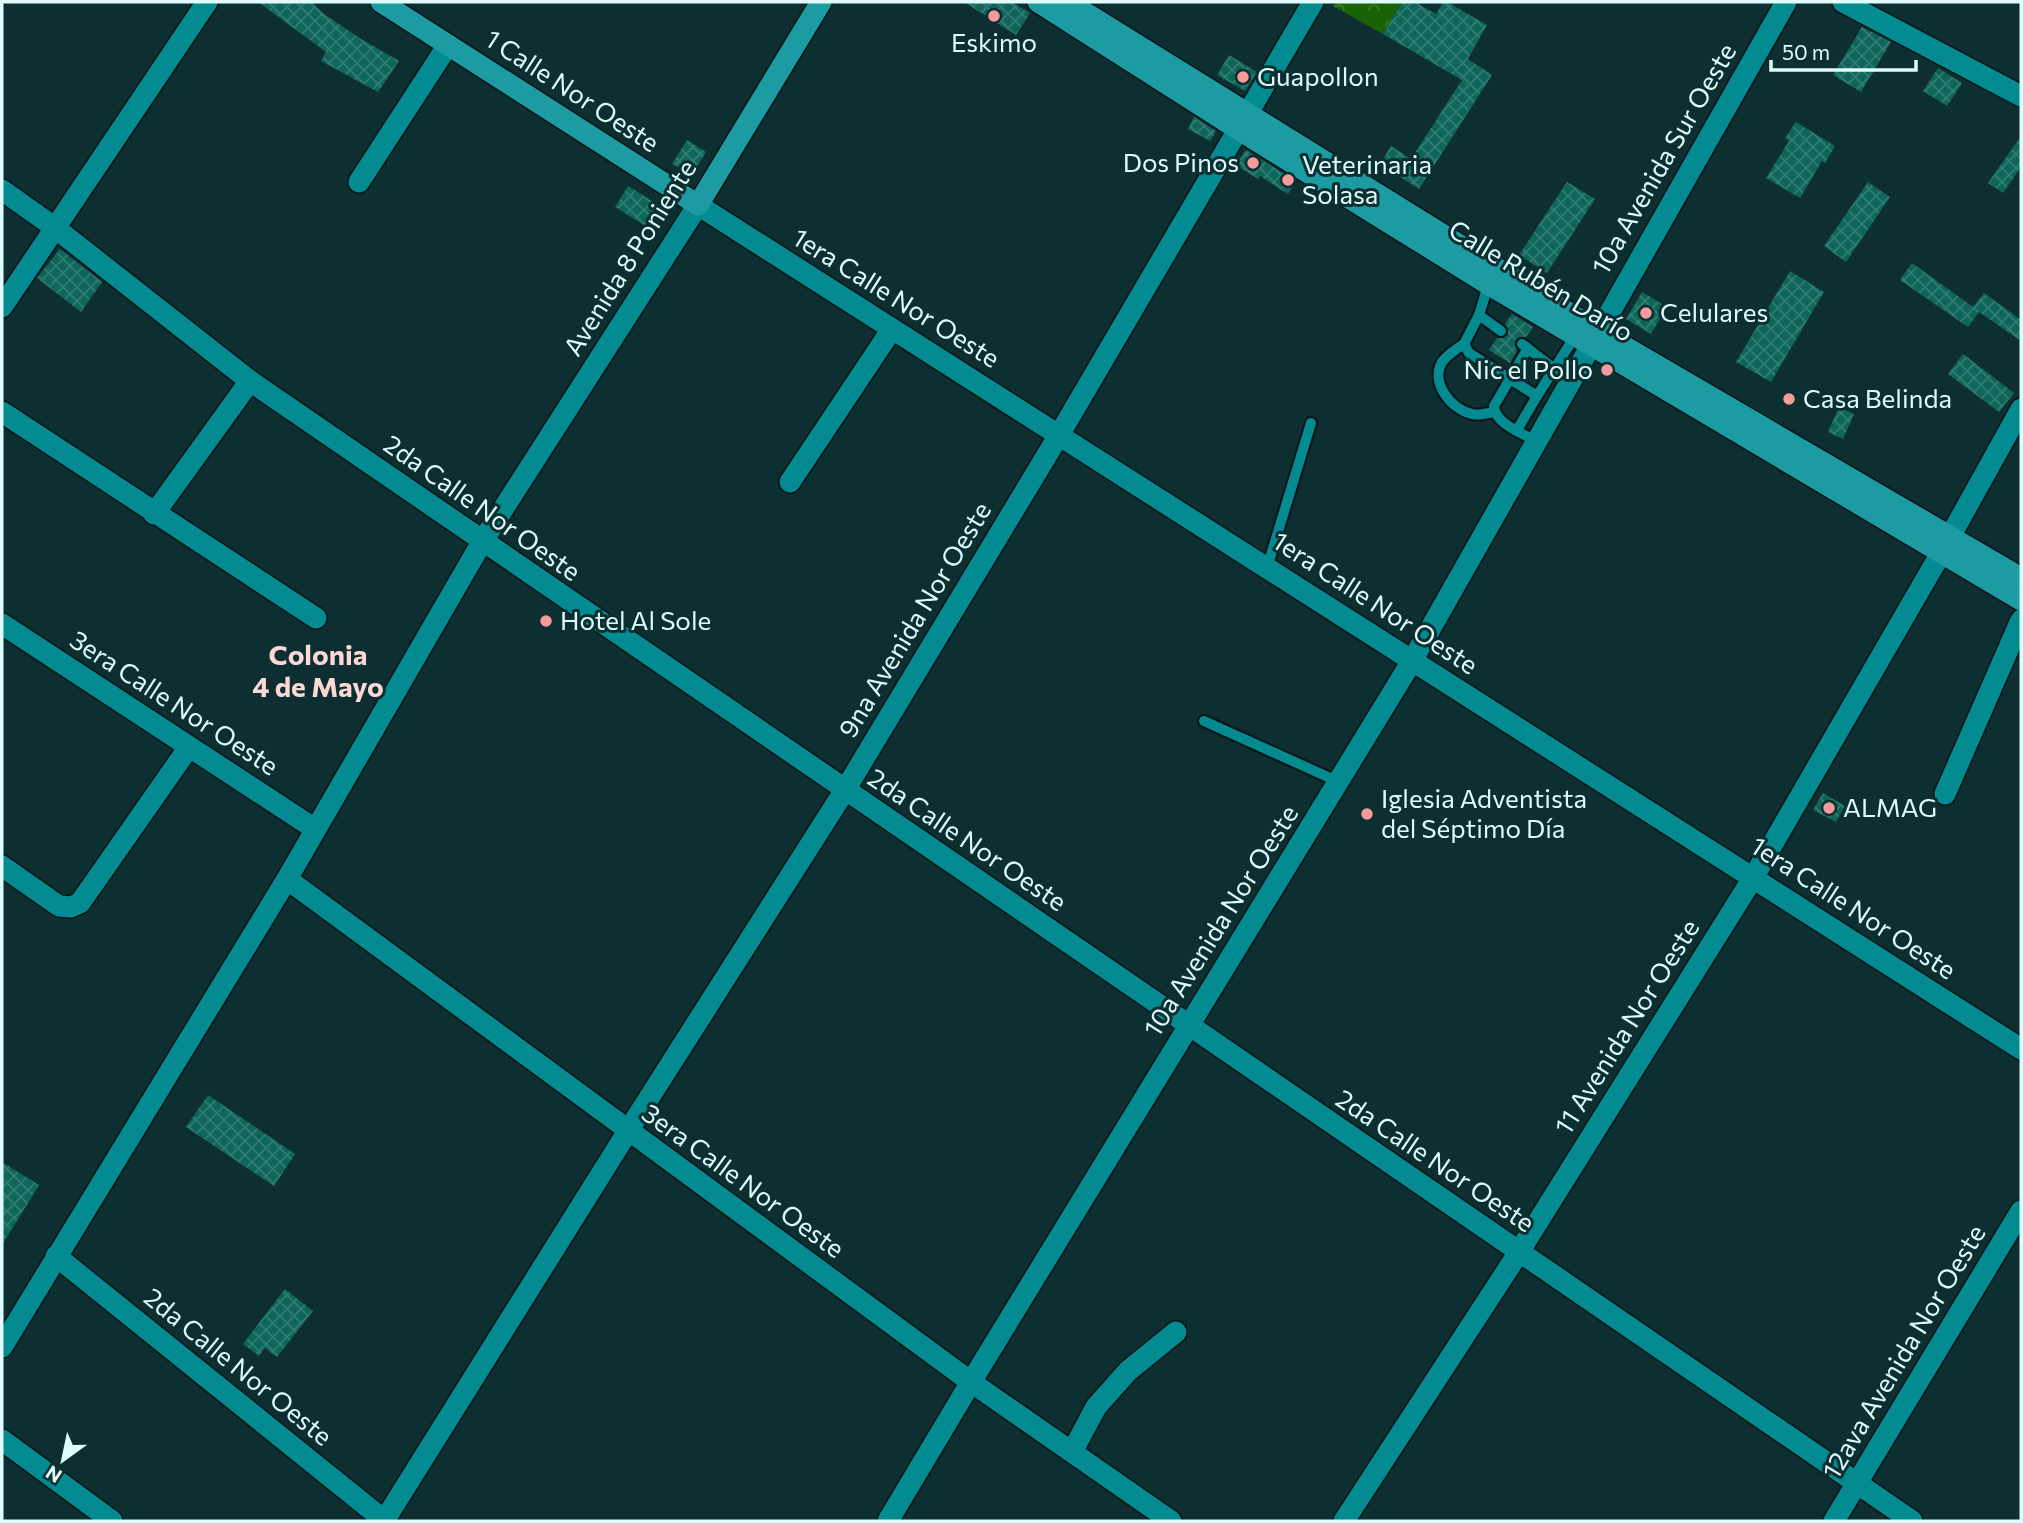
<svg xmlns="http://www.w3.org/2000/svg" width="2023" height="1523" font-family="Commissioner,sans-serif">
<style>
.park{fill:url(#park-crowns)}
.building{fill:url(#building-cross-hatch)}
.lines{fill:none;stroke-linecap:round;stroke-linejoin:round}
.lane-casing{stroke:#071516;stroke-width:14}
.street-casing{stroke:#071516;stroke-width:24}
.secondary-casing{stroke:#071516;stroke-width:24}
.lane{stroke:#038b91;stroke-width:10}
.street{stroke:#038b91;stroke-width:21}
.secondary{stroke:#1c9ca2;stroke-width:21}
.poi-dot{fill:#f59b9a;stroke:#0d2f31;stroke-width:2.5}
.labels{text-anchor:middle;stroke-width:6;stroke-linejoin:round;paint-order:stroke}
.poi-label{font-size:26px;fill:#dffbfc;stroke:#0d2f31;text-anchor:start}
.street-label{font-size:26px;fill:#dffbfc;stroke:#0d2f31}
.neighbourhood-label{font-size:28px;font-weight:bold;fill:#fcd8d7;stroke:#0d2f31}
</style>
<defs>
<pattern id="park-crowns" width="20" height="18" patternUnits="userSpaceOnUse" patternTransform="scale(1.75)"><rect width="20" height="18" fill="#196206"/><path d="M2 6a3 3 0 1 1 6 0M12 15a3 3 0 1 1 6 0" fill="none" stroke="#3a792b"/></pattern>
<pattern id="building-cross-hatch" width="8" height="8" patternUnits="userSpaceOnUse" patternTransform="scale(1.75)"><rect width="8" height="8" fill="#0e6559"/><path d="M0 0l8 8M0 8l8-8" fill="none" stroke="#317c72"/></pattern>
</defs>
<rect width="100%" height="100%" fill="#0d2f31"/>
<polygon class="park" points="1335,2 1402,2 1383,34 1333,6"/>
<g class="building">
<polygon points="258,2 311,2 324,14 361,39 399,61 378,92 321,61 326,52"/>
<polygon points="964,2 1012,2 1030,13 1016,35"/>
<polygon points="1402,2 1415,2 1436,14 1443,2 1447,2 1487,25 1468,59 1492,75 1419,189 1380,164 1391,146 1411,159 1462,80 1383,34"/>
<polygon points="1862,27 1891,42 1861,92 1833,75"/>
<polygon points="1229,55 1257,72 1245,91 1217,75"/>
<polygon points="1938,68 1962,83 1947,106 1923,91"/>
<polygon points="1194,117 1216,131 1210,141 1188,129"/>
<polygon points="1796,122 1835,146 1825,163 1822,161 1800,198 1766,178 1789,141 1785,138"/>
<polygon points="2021,136 2021,167 2003,193 1988,183"/>
<polygon points="687,140 706,152 695,170 690,173 672,164"/>
<polygon points="1246,150 1296,181 1288,194 1260,176 1258,179 1236,165"/>
<polygon points="1567,182 1595,199 1547,273 1519,255"/>
<polygon points="1868,182 1890,197 1846,262 1824,246"/>
<polygon points="628,186 662,207 649,228 615,207"/>
<polygon points="60,249 102,282 81,312 37,278"/>
<polygon points="1912,263 1973,307 1984,293 2021,320 2021,341 1979,312 1968,327 1900,280"/>
<polygon points="1790,271 1824,292 1771,382 1736,362"/>
<polygon points="1642,292 1667,307 1651,334 1626,319"/>
<polygon points="1512,314 1533,327 1526,337 1520,337 1515,340 1515,346 1517,350 1510,363 1489,350 1497,338 1504,338 1508,335 1508,328 1505,324"/>
<polygon points="1963,354 2014,393 1999,412 1948,374"/>
<polygon points="1839,407 1854,414 1843,439 1828,432"/>
<polygon points="1823,793 1845,806 1836,822 1813,810"/>
<polygon points="208,1095 295,1154 274,1186 186,1127"/>
<polygon points="2,1162 39,1185 2,1245"/>
<polygon points="285,1289 313,1311 277,1357 265,1348 259,1356 243,1344"/>
</g>
<g class="lines">
<defs>
<g id="lane">
<polyline points="1489,282 1479,315 1464,344 1469,353 1537,396 1577,333"/>
<polyline points="1479,315 1501,331"/>
<path d="M 1464,344 C 1456,349 1448,354 1442,362 C 1430,383 1451,409 1472,414 C 1478,416 1487,413 1494,412"/>
<polyline points="1522,344 1570,381"/>
<path d="M 1528,348 L 1494,406 C 1495,424 1522,433 1536,441"/>
<polyline points="1517,430 1537,396"/>
<polyline points="1267,568 1311,423"/>
<polyline points="1204,721 1339,782"/>
</g>
<g id="street">
<polyline points="1843,2 2021,96"/>
<polyline points="359,182 448,45"/>
<polyline points="2,190 54,227 250,381 1912,1521"/>
<polyline points="2,307 207,2"/>
<polyline points="2,412 316,618"/>
<polyline points="790,482 892,329"/>
<polyline points="154,514 250,381"/>
<polyline points="2,624 315,829"/>
<polyline points="1945,794 2021,620"/>
<polyline points="2,866 59,906 71,907 80,903 189,747"/>
<polyline points="287,879 971,1382 1171,1521"/>
<polyline points="56,1256 385,1521"/>
<polyline points="2,1347 287,879 482,542 698,205 2021,1049"/>
<polyline points="2,1440 112,1521"/>
<polyline points="1072,1452 1096,1407 1128,1371 1176,1332"/>
<polyline points="384,1521 628,1131 845,790 1059,435 1313,2"/>
<polyline points="888,1521 971,1382 1412,661 1786,2"/>
<polyline points="1344,1521 1519,1252 1753,878 1941,553 2021,409"/>
<polyline points="1834,1521 2021,1211"/>
</g>
<g id="secondary">
<polyline points="381,2 698,205 821,2"/>
<polyline points="1038,2 1239,130 1488,284 2021,600"/>
<polyline points="1068,2 1598,331 2021,578"/>
</g>
</defs>
<use href="#lane" class="lane-casing"/>
<use href="#street" class="street-casing"/>
<use href="#secondary" class="secondary-casing"/>
<use href="#lane" class="lane"/>
<use href="#street" class="street"/>
<use href="#secondary" class="secondary"/>
</g>
<g class="poi-dot">
<circle cx="994" cy="16" r="7"/>
<circle cx="1243" cy="77" r="7"/>
<circle cx="1253" cy="163" r="7"/>
<circle cx="1288" cy="180" r="7"/>
<circle cx="1646" cy="313" r="7"/>
<circle cx="1607" cy="370" r="7"/>
<circle cx="1789" cy="399" r="7"/>
<circle cx="546" cy="621" r="7"/>
<circle cx="1829" cy="808" r="7"/>
<circle cx="1367" cy="814" r="7"/>
</g>
<g class="labels">
<g class="poi-label">
<text x="994" y="52" text-anchor="middle">Eskimo</text>
<text x="1257" y="86">Guapollon</text>
<text x="1239" y="172" text-anchor="end">Dos Pinos</text>
<text x="1302" y="174">Veterinaria<tspan x="1302" dy="30">Solasa</tspan></text>
<text x="1660" y="322">Celulares</text>
<text x="1593" y="379" text-anchor="end">Nic el Pollo</text>
<text x="1803" y="408">Casa Belinda</text>
<text x="560" y="630">Hotel Al Sole</text>
<text x="1381" y="808">Iglesia Adventista<tspan x="1381" dy="30">del Séptimo Día</tspan></text>
<text x="1843" y="817">ALMAG</text>
</g>
<g class="street-label">
<text transform="translate(572 91) rotate(33)" y="9">1 Calle Nor Oeste</text>
<text transform="translate(1664 159) rotate(-60)" y="9">10a Avenida Sur Oeste</text>
<text transform="translate(630 258) rotate(-58)" y="9">Avenida 8 Poniente</text>
<text transform="translate(1541 281) rotate(31)" y="9">Calle Rubén Darío</text>
<text transform="translate(896 298) rotate(32)" y="9">1era Calle Nor Oeste</text>
<text transform="translate(482 508) rotate(35)" y="9">2da Calle Nor Oeste</text>
<text transform="translate(1375 603) rotate(33)" y="9">1era Calle Nor Oeste</text>
<text transform="translate(915 620) rotate(-59)" y="9">9na Avenida Nor Oeste</text>
<text transform="translate(174 703) rotate(33)" y="9">3era Calle Nor Oeste</text>
<text transform="translate(967 840) rotate(34)" y="9">2da Calle Nor Oeste</text>
<text transform="translate(1853 908) rotate(33)" y="9">1era Calle Nor Oeste</text>
<text transform="translate(1221 921) rotate(-58)" y="9">10a Avenida Nor Oeste</text>
<text transform="translate(1627 1027) rotate(-58)" y="9">11 Avenida Nor Oeste</text>
<text transform="translate(1435 1161) rotate(34)" y="9">2da Calle Nor Oeste</text>
<text transform="translate(743 1181) rotate(36)" y="9">3era Calle Nor Oeste</text>
<text transform="translate(1904 1352) rotate(-59)" y="9">12ava Avenida Nor Oeste</text>
<text transform="translate(238 1367) rotate(39)" y="9">2da Calle Nor Oeste</text>
</g>
<g class="neighbourhood-label">
<text x="318" y="665">Colonia<tspan x="318" dy="32">4 de Mayo</tspan></text>
</g>
</g>
<rect width="2023" height="1523" fill="none" stroke="#dffbfc" stroke-width="7"/>
<g transform="translate(63 1460) rotate(213)" stroke="#0d2f31" stroke-width="5" paint-order="stroke">
<path d="M0-5L12 26L0 18L-12 26Z" fill="#dffbfc"/>
<text y="-10" font-size="19" font-weight="bold" text-anchor="middle" fill="#dffbfc">N</text>
</g>
<path d="M1771 60v10h145v-10" fill="none" stroke="#dffbfc" stroke-width="3.5"/>
<text x="1782" y="60" font-size="21" fill="#dffbfc" stroke="#0d2f31" stroke-width="5" paint-order="stroke">50 m</text>
</svg>
